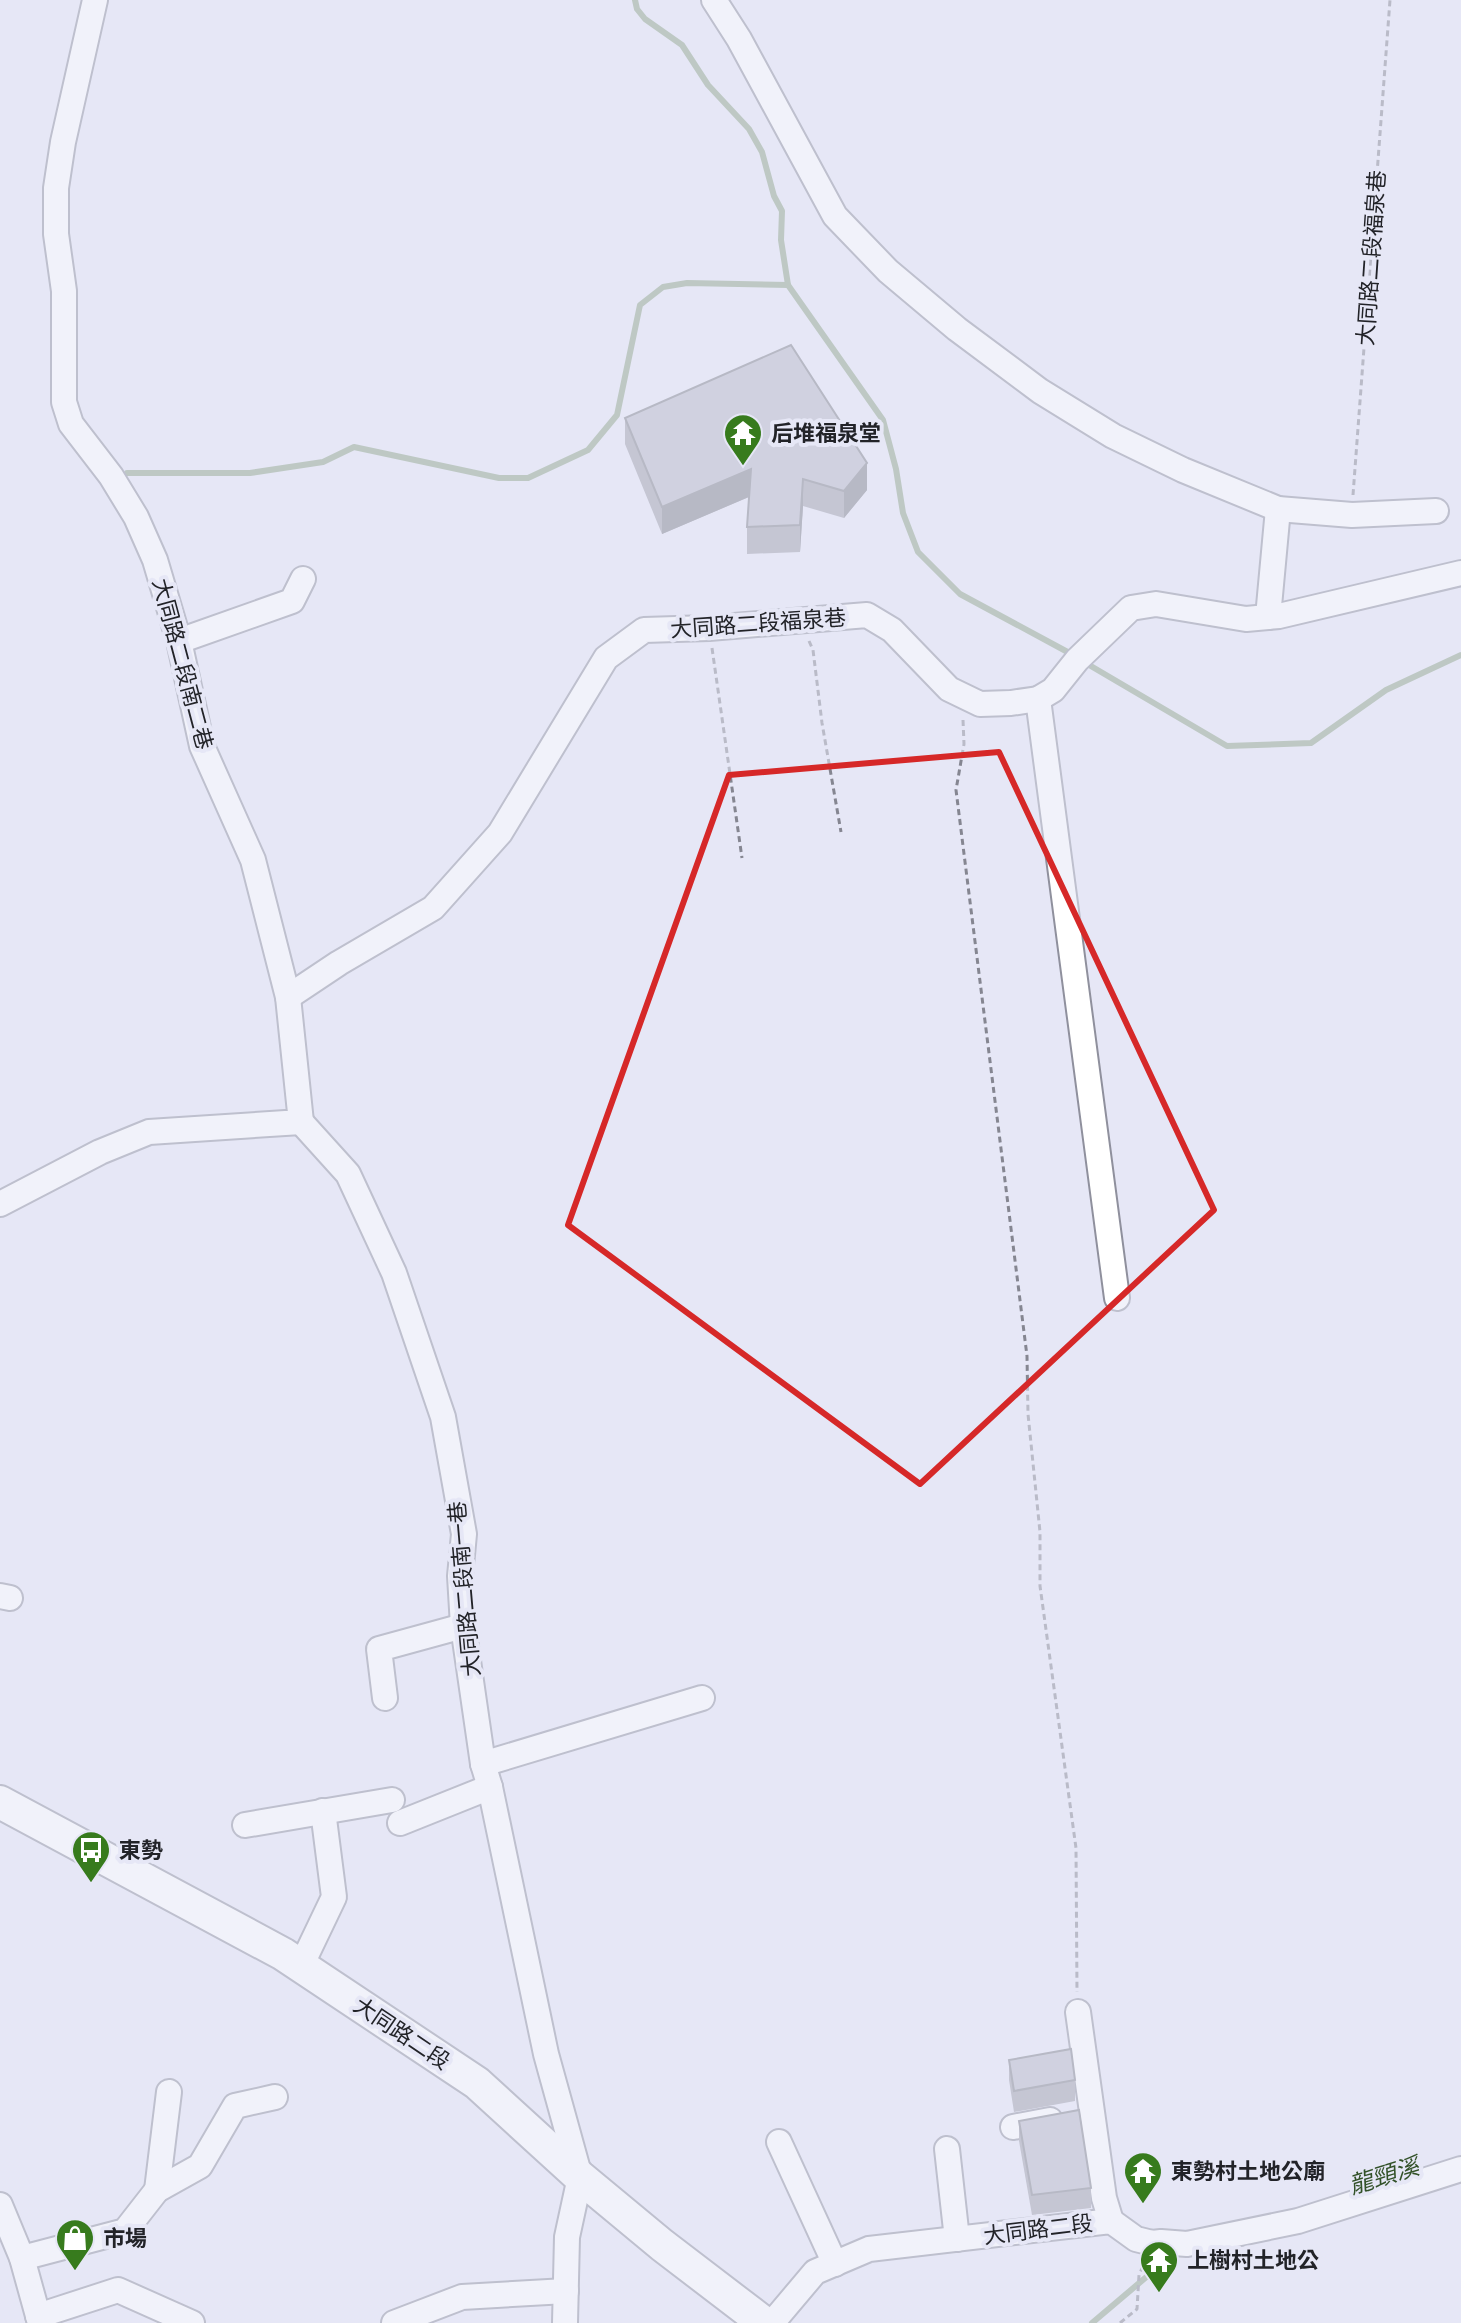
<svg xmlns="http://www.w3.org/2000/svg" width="1461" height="2323" font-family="Commissioner,'Noto Sans TC',sans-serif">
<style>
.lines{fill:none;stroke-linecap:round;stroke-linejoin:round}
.stream{stroke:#8ea388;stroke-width:6}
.minor-casing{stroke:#8f909d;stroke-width:28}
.major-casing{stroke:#8f909d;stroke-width:36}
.path{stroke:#858691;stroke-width:3;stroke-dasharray:6 4;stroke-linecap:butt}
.minor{stroke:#fff;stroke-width:24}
.major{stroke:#fff;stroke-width:32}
.wall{fill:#9d9da9}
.shaded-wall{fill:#7f808a}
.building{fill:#b6b7c5;stroke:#7f808a;stroke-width:2}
.marked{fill:none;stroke:#d62828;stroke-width:6;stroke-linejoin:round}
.labels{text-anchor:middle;stroke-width:8;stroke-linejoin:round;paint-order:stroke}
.street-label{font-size:22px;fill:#222328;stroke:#e6e7f6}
.poi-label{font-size:22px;font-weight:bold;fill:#222328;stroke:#e6e7f6;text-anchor:start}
.water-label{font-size:24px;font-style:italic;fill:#325128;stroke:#e6e7f6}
</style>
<rect width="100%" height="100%" fill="#e6e7f6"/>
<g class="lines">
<g class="stream">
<polyline points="635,0 637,9 645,19 682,45 708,85 749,129 762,152 774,196 782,211 781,240 788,285 883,420 896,469 903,513 918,552 960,594 1075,656"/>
<polyline points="127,473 250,473 323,462 354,447 499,478 528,478 588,450 617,415 640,305 663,287 687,283 788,285"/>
<polyline points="1084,662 1227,746 1311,743 1386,690 1461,655"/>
<polyline points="1092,2323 1177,2251"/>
</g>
<defs>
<g id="minor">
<polyline points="714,0 739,39 835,216 888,271 957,329 1040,391 1113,436 1183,470 1278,509 1352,515 1436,511"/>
<polyline points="1268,617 1278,509"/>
<polyline points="179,641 292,601 303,579"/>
<polyline points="1038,699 1117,1298"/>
<polyline points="288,997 339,963 433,908 500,833 606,658 644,630 709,628 867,615 892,630 949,689 980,704 1011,703 1038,699 1053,690 1077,660 1131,608 1156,604 1246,619 1279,616 1461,573"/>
<polyline points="301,1122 348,1174 394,1273 443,1417 464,1534 460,1576 463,1626 483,1764 490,1787 546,2054 580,2177 567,2237 565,2323"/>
<polyline points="0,1204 100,1152 149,1132 301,1122 288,997 253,860 202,746 179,641 155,560 136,517 111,476 71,424 64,402 64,291 56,234 56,188 63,142 95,0"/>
<polyline points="0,1596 10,1598"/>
<polyline points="385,1698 379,1649 463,1626"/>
<polyline points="483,1764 702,1698"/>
<polyline points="400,1823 490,1787"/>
<polyline points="245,1825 392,1800"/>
<polyline points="301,1966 334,1897 323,1811"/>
<polyline points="1078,2012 1104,2198 1111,2221"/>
<polyline points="1013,2127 1050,2120"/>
<polyline points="779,2142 835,2264"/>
<polyline points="947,2149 957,2239"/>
<polyline points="157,2190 169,2092"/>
<polyline points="0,2205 22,2258 40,2323"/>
<polyline points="22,2258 125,2231 157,2190 200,2166 235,2106 275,2097"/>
<polyline points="38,2316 118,2290 192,2323"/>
<polyline points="394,2323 462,2297 566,2291"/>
<polyline points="772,2323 815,2272 869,2249 1111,2221 1136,2239 1152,2243 1161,2242 1187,2244 1298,2221 1461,2169"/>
</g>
<polyline id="major" points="0,1802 283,1954 477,2083 580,2177 662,2245 764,2323"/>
</defs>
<use href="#minor" class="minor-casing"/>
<use href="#major" class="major-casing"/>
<g class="path">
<polyline points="1353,495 1390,0"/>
<polyline points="809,641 813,650 822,723 841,832"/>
<polyline points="712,648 742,858"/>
<polyline points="963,720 964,744 956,790 1027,1356 1028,1414 1040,1532 1040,1586 1076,1848 1077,1992"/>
<polyline points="1120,2323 1137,2309 1139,2275 1144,2264"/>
</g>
<use href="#minor" class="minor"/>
<use href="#major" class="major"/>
</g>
<g class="wall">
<polygon points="625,418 867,490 844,518 803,506 800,552 747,554 747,527 749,497 662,534 625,444"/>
<polygon points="1009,2060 1075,2080 1075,2101 1014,2112 1009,2080"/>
<polygon points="1019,2121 1091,2188 1091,2208 1032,2215 1019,2141"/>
</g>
<g class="shaded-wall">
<polygon points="867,463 867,490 844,518 844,491"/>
<polygon points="751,469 751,496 662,534 662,507"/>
<polygon points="803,479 803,506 800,552 800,525"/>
</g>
<g class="building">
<polygon points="791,345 867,463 844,491 803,479 800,525 747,527 751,469 662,507 625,418"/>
<polygon points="1071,2049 1075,2080 1014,2091 1009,2060"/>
<polygon points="1079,2110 1091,2188 1032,2195 1019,2121"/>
</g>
<path d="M0 0H1461V2323H0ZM 999,752 L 1214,1210 L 920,1484 L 568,1225 L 729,775 Z" fill="#e6e7f6" fill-opacity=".55" fill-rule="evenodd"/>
<path class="marked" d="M 999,752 L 1214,1210 L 920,1484 L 568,1225 L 729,775 Z"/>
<defs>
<symbol id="temple-pin" viewBox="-11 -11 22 30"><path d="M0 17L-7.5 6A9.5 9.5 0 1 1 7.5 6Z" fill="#377b1d" stroke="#e6e7f6"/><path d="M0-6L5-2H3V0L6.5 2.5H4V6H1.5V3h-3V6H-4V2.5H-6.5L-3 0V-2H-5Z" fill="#fff"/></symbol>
<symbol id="bus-pin" viewBox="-11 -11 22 30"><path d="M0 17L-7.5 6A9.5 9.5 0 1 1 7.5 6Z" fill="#377b1d" stroke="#e6e7f6"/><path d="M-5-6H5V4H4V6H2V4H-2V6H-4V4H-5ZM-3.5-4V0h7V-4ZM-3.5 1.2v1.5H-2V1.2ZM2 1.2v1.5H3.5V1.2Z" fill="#fff"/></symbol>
<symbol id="shop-pin" viewBox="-11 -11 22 30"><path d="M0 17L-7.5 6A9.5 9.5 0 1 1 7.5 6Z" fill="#377b1d" stroke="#e6e7f6"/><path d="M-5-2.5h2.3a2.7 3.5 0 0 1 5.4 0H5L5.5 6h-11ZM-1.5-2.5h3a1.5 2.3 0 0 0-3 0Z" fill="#fff"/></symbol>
</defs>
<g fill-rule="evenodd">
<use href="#temple-pin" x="721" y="411" width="44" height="60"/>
<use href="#bus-pin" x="69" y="1828" width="44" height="60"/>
<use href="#temple-pin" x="1121" y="2149" width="44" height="60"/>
<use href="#shop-pin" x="53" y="2216" width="44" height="60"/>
<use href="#temple-pin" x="1137" y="2238" width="44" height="60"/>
</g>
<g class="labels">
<g class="street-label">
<text transform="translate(1371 258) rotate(-86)" y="8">大同路二段福泉巷</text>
<text transform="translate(758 623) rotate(-4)" y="8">大同路二段福泉巷</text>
<text transform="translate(183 664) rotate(75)" y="8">大同路二段南二巷</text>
<text transform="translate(464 1589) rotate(-95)" y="8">大同路二段南一巷</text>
<text transform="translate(402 2033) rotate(34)" y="8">大同路二段</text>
<text transform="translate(1038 2229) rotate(-7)" y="8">大同路二段</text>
</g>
<g class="poi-label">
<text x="771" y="441">后堆福泉堂</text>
<text x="119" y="1858">東勢</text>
<text x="1171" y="2179">東勢村土地公廟</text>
<text x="103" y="2246">市場</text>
<text x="1187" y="2268">上樹村土地公</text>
</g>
<g class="water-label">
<text transform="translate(1384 2176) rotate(-17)" y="8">龍頸溪</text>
</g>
</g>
</svg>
